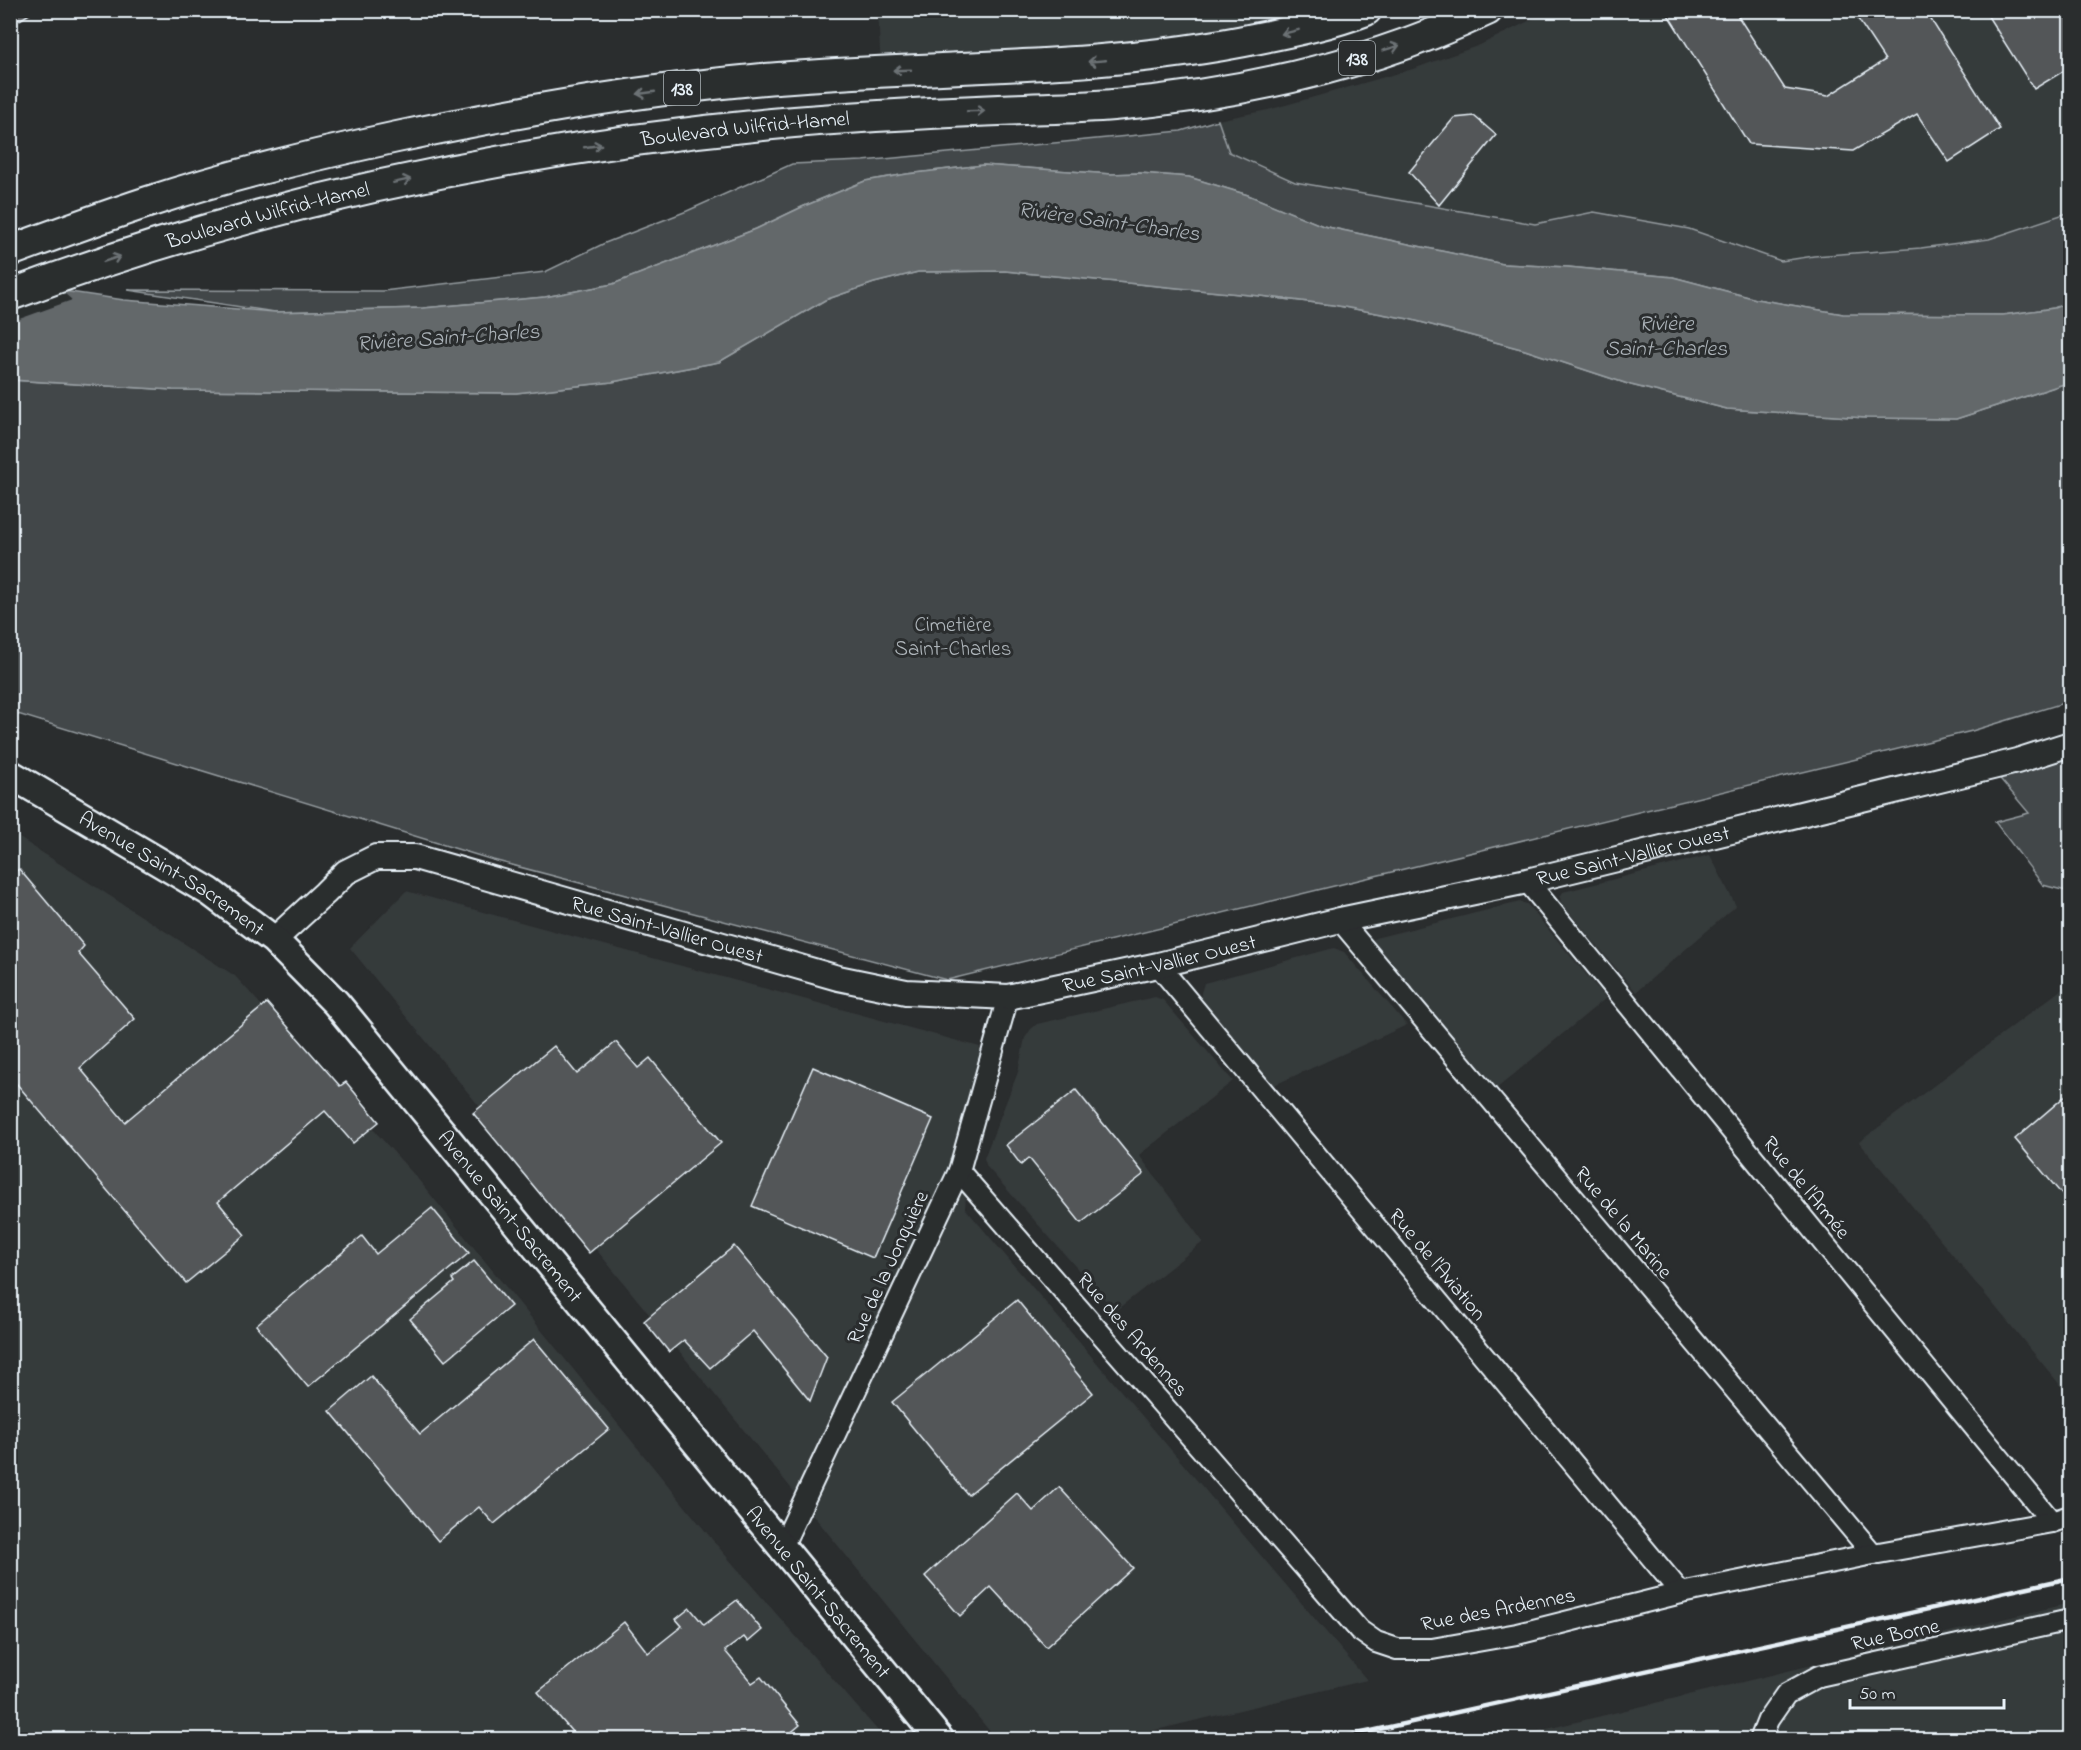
<svg xmlns="http://www.w3.org/2000/svg" width="2081" height="1750" font-family="'Indie Flower',sans-serif">
<style>
.built{fill:#363a3b}
.green{fill:#424648;stroke:#959ca0;stroke-width:1.5}
.water{fill:#63686b;stroke:#989fa3;stroke-width:1.5}
.pier{fill:#2a2d2e}
.building{fill:#535759;stroke:#e8f1f8;stroke-width:1.5}
.lines{fill:none;stroke-linecap:round;stroke-linejoin:round}
.minor-casing{stroke:#e8f1f8;stroke-width:24}
.tertiary-casing{stroke:#e8f1f8;stroke-width:28}
.secondary-casing{stroke:#e8f1f8;stroke-width:32}
.primary-casing{stroke:#e8f1f8;stroke-width:34}
.minor{stroke:#2a2d2e;stroke-width:20}
.tertiary{stroke:#2a2d2e;stroke-width:24}
.secondary{stroke:#2a2d2e;stroke-width:27}
.primary{stroke:#2a2d2e;stroke-width:30}
.rail{stroke:#e8f1f8;stroke-width:4.5}
.oneway{stroke:#6c7275}
.labels{text-anchor:middle;stroke-width:6;stroke-linejoin:round;paint-order:stroke}
.shield{fill:#2a2d2e;stroke:#afb6bb;stroke-width:1.5}
.shield-label{font-size:20px;font-weight:bold;fill:#e8f1f8}
.street-label{font-size:21px;fill:#e8f1f8;stroke:#2a2d2e}
.park-label{font-size:21px;fill:#aeb5ba;stroke:#2a2d2e}
.water-label{font-size:22px;font-style:italic;fill:#acb3b9;stroke:#2a2d2e}
</style>
<rect width="100%" height="100%" fill="#2a2d2e"/>
<filter id="ink" filterUnits="userSpaceOnUse"><feTurbulence type="fractalNoise" baseFrequency=".0167" numOctaves="2"/><feDisplacementMap in="SourceGraphic" scale="12" xChannelSelector="R" yChannelSelector="G"/><feConvolveMatrix kernelMatrix="1 2 1 2 8 2 1 2 1" color-interpolation-filters="sRGB"/></filter>
<g filter="url(#ink)">
<g class="built">
<polygon points="878,11 1366,11 1285,33 881,71"/>
<polygon points="1549,11 2070,11 2070,212 1989,239 1921,248 1814,256 1781,261 1535,224 1295,182 1229,152 1218,120 1268,110 1413,69 1480,45"/>
<polygon points="10,832 235,976 417,1178 720,1549 885,1739 11,1739"/>
<polygon points="1710,855 1736,906 1636,992 1561,903 1560,897 1563,892"/>
<polygon points="406,891 980,1047 965,1208 1367,1680 1118,1739 996,1739 350,948"/>
<polygon points="1520,902 1527,904 1606,998 1496,1089 1373,941 1375,938"/>
<polygon points="1334,948 1344,952 1407,1025 1272,1086 1201,1002 1201,993 1204,983"/>
<polygon points="2070,983 2070,1397 1859,1142"/>
<polygon points="1155,997 1163,1000 1233,1081 1139,1155 1203,1242 1115,1311 987,1167 984,1158 1018,1072 1025,1038 1031,1029 1037,1024"/>
<polygon points="2070,1603 2070,1739 1506,1739"/>
</g>
<g class="green">
<polygon points="1218,120 1229,152 1295,182 1535,224 1594,212 1689,229 1781,261 1814,256 1921,248 1989,239 2070,212 2070,302 2054,308 2003,315 1843,314 1756,299 1673,277 1568,267 1503,264 1323,226 1248,195 1189,177 1140,173 1111,174 983,165 907,174 865,181 802,207 756,229 613,284 545,297 423,308 275,312 128,290 383,291 545,272 605,243 687,211 792,164 863,161 1181,131"/>
<polygon points="1005,271 1260,296 1333,305 1409,319 1525,350 1631,385 1727,409 1866,418 1956,419 2070,382 2070,701 1972,731 947,980 493,860 11,712 10,380 173,390 516,393 612,382 719,362 825,300 874,283 918,272"/>
<polygon points="2070,744 2070,892 2043,885 1995,822 2029,813 1991,768"/>
</g>
<polygon class="water" points="983,165 1111,174 1140,173 1189,177 1248,195 1323,226 1503,264 1568,267 1673,277 1756,299 1843,314 2003,315 2054,308 2070,302 2070,382 1956,419 1866,418 1727,409 1631,385 1525,350 1409,319 1333,305 1260,296 1005,271 918,272 874,283 825,300 719,362 612,382 516,393 173,390 11,380 10,283 124,300 275,312 423,308 545,297 613,284 756,229 802,207 865,181 907,174"/>
<polygon class="pier" points="10,280 57,287 72,300 11,322"/>
<g class="building">
<polygon points="10,10 36,10 10,26"/>
<polygon points="1665,10 1734,10 1785,89 1828,96 1885,60 1852,10 1925,10 2000,129 1949,162 1917,114 1853,151 1749,144"/>
<polygon points="1984,10 2070,10 2070,67 2034,89"/>
<polygon points="1474,116 1496,135 1439,205 1409,172 1454,118"/>
<polygon points="19,869 84,946 78,953 135,1019 80,1068 125,1122 267,1003 340,1086 346,1082 379,1122 353,1143 325,1111 218,1202 245,1235 186,1283 10,1076 10,876"/>
<polygon points="616,1042 638,1068 650,1058 721,1143 589,1253 473,1113 554,1046 577,1074"/>
<polygon points="813,1067 933,1119 873,1258 752,1206"/>
<polygon points="1076,1090 1144,1174 1081,1223 1029,1158 1021,1165 1006,1145"/>
<polygon points="2070,1092 2070,1204 2015,1139"/>
<polygon points="432,1208 469,1253 308,1387 256,1325 362,1236 376,1254"/>
<polygon points="734,1246 827,1357 810,1401 753,1331 710,1368 684,1340 669,1352 644,1321"/>
<polygon points="474,1261 511,1306 445,1361 410,1319 454,1282 452,1279"/>
<polygon points="1017,1300 1093,1393 968,1495 892,1402"/>
<polygon points="534,1339 609,1429 494,1524 479,1507 438,1541 330,1411 371,1376 420,1434"/>
<polygon points="1059,1487 1133,1568 1046,1647 991,1587 960,1616 925,1576 1017,1493 1033,1511"/>
<polygon points="737,1600 762,1630 748,1642 744,1637 725,1651 752,1683 761,1677 800,1725 782,1740 579,1740 538,1692 624,1622 648,1653 682,1626 676,1619 690,1608 704,1625"/>
</g>
<g class="lines">
<defs>
<g id="minor">
<polyline points="1527,881 2052,1522"/>
<polyline points="1340,920 1873,1554"/>
<polyline points="1158,965 1681,1593"/>
<polyline points="959,1171 1359,1630 1376,1642 1397,1649 1432,1649 1517,1634 1681,1593 1873,1554 2052,1522 2070,1516"/>
<polyline points="782,1547 959,1171 1008,997"/>
<polyline points="1760,1740 1768,1720 1786,1694 1819,1676 2070,1620"/>
</g>
<g id="tertiary">
<path id="s1" d="M 274,940 L 325,893 L 346,872 L 376,857 L 415,857 L 838,978 L 906,992 L 1008,997 L 1158,965 L 1340,920 L 1527,881 L 2017,761 L 2070,744"/>
</g>
<g id="secondary">
<path id="s2" d="M 10,774 L 210,892 L 274,940 L 336,1003 L 940,1740"/>
</g>
<g id="primary">
<path d="M 10,251 C 56,234 102,217 148,202 C 229,175 313,155 397,137 C 514,112 634,91 753,80 C 922,64 1092,73 1259,38 C 1294,31 1332,23 1366,10"/>
<path id="s3" d="M 10,295 C 255,203 512,149 772,124 C 847,117 923,113 999,110 C 1037,108 1075,108 1113,105 C 1240,94 1371,65 1487,10"/>
</g>
</defs>
<use href="#minor" class="minor-casing"/>
<use href="#tertiary" class="tertiary-casing"/>
<use href="#secondary" class="secondary-casing"/>
<use href="#primary" class="primary-casing"/>
<use href="#minor" class="minor"/>
<use href="#tertiary" class="tertiary"/>
<use href="#secondary" class="secondary"/>
<use href="#primary" class="primary"/>
<polyline class="rail" points="1330,1740 2070,1578"/>
</g>
<defs><path id="oneway-shaft" d="M-6 0H5M1.5-3L5.5 0L1.5 3" fill="none" stroke-width="1.6" stroke-linecap="round" stroke-linejoin="round" transform="scale(1.5)"/></defs>
<g class="oneway">
<use href="#oneway-shaft" transform="translate(1290 32) rotate(166)"/>
<use href="#oneway-shaft" transform="translate(1391 48) rotate(-17)"/>
<use href="#oneway-shaft" transform="translate(1097 61) rotate(175)"/>
<use href="#oneway-shaft" transform="translate(902 70) rotate(178)"/>
<use href="#oneway-shaft" transform="translate(646 93) rotate(172)"/>
<use href="#oneway-shaft" transform="translate(976 111) rotate(-2)"/>
<use href="#oneway-shaft" transform="translate(593 146) rotate(-8)"/>
<use href="#oneway-shaft" transform="translate(402 181) rotate(-12)"/>
<use href="#oneway-shaft" transform="translate(112 259) rotate(-19)"/>
</g>
</g>
<g class="labels">
<g class="shield">
<rect x="1339" y="41" width="36" height="34" rx="4.5"/>
<rect x="664" y="71" width="36" height="34" rx="4.5"/>
</g>
<g class="shield-label">
<text x="1357" y="65">138</text>
<text x="682" y="95">138</text>
</g>
<g class="street-label">
<text dy="7" stroke="none"><textPath href="#s3" startOffset="756">Boulevard Wilfrid-Hamel</textPath></text>
<text dy="7" stroke="none"><textPath href="#s3" startOffset="270">Boulevard Wilfrid-Hamel</textPath></text>
<text dy="7" stroke="none"><textPath href="#s1" startOffset="1424">Rue Saint-Vallier Ouest</textPath></text>
<text dy="7" stroke="none"><textPath href="#s2" startOffset="190">Avenue Saint-Sacrement</textPath></text>
<text dy="7" stroke="none"><textPath href="#s1" startOffset="434">Rue Saint-Vallier Ouest</textPath></text>
<text dy="7" stroke="none"><textPath href="#s1" startOffset="938">Rue Saint-Vallier Ouest</textPath></text>
<text transform="translate(1807 1187) rotate(51)" y="7">Rue de l'Armée</text>
<text dy="7" stroke="none"><textPath href="#s2" startOffset="676">Avenue Saint-Sacrement</textPath></text>
<text transform="translate(1624 1222) rotate(50)" y="7">Rue de la Marine</text>
<text transform="translate(1438 1264) rotate(50)" y="7">Rue de l'Aviation</text>
<text transform="translate(887 1267) rotate(-65)" y="7">Rue de la Jonquière</text>
<text transform="translate(1133 1334) rotate(49)" y="7">Rue des Ardennes</text>
<text dy="7" stroke="none"><textPath href="#s2" startOffset="1162">Avenue Saint-Sacrement</textPath></text>
<text transform="translate(1498 1609) rotate(-11)" y="7">Rue des Ardennes</text>
<text transform="translate(1895 1634) rotate(-12)" y="7">Rue Borne</text>
</g>
<g class="park-label">
<text x="953" y="631">Cimetière<tspan x="953" dy="24">Saint-Charles</tspan></text>
</g>
<g class="water-label">
<text transform="translate(1109 220) rotate(8)" y="8">Rivière Saint-Charles</text>
<text x="1666" y="330">Rivière<tspan x="1666" dy="25">Saint-Charles</tspan></text>
<text transform="translate(448 336) rotate(-4)" y="8">Rivière Saint-Charles</text>
</g>
</g>
<rect width="2081" height="1750" fill="none" stroke="#2a2d2e" stroke-width="36"/>
<rect x="18" y="18" width="2045" height="1714" fill="none" stroke="#e8f1f8" stroke-width="2" filter="url(#ink)"/>
<path d="M1850 1699v9h154v-9" fill="none" stroke="#e8f1f8" stroke-width="3"/>
<text x="1859" y="1699" font-size="18" fill="#e8f1f8" stroke="#2a2d2e" stroke-width="4.5" paint-order="stroke">50 m</text>
</svg>
